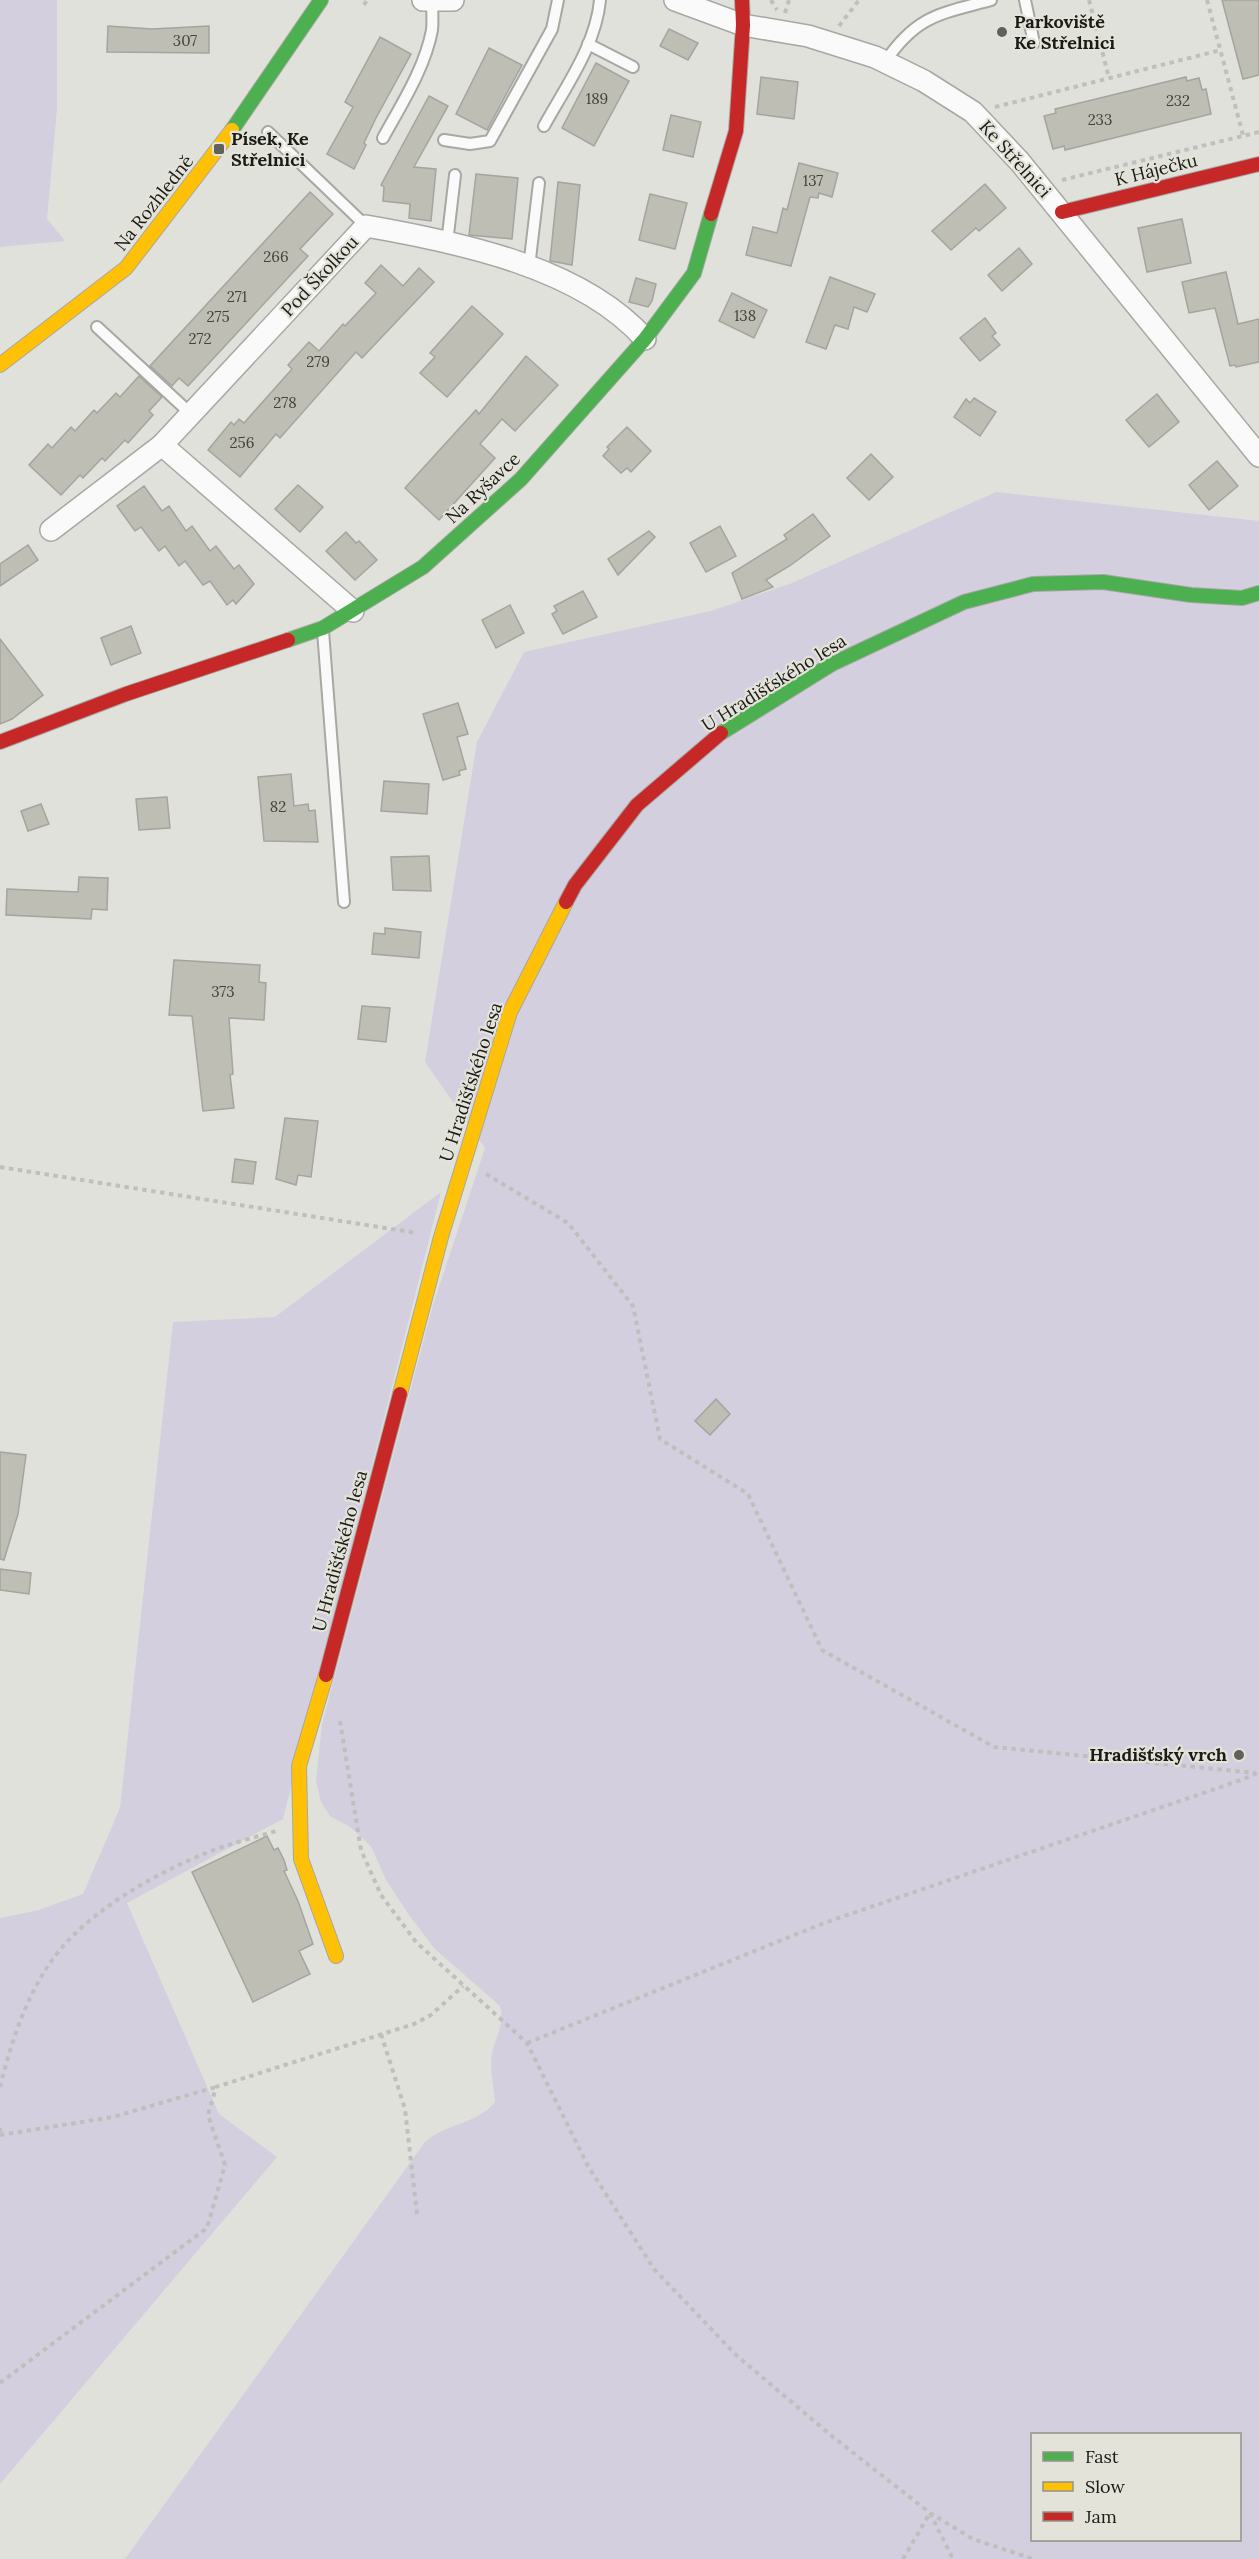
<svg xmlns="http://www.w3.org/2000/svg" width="1259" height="2559" font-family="Lora,serif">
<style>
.green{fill:#d3cfde;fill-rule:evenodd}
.building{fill:#bebeb4;stroke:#a4a4a0;stroke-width:1.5}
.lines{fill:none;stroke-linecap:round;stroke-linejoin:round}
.lane-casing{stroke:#a7a7a3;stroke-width:14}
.street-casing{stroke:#a7a7a3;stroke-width:24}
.fast-casing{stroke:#a7a7a3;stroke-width:16}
.slow-casing{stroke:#a7a7a3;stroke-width:16}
.jam-casing{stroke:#a7a7a3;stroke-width:16}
.path{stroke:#bfbfbe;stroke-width:4;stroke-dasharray:4.5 4.5;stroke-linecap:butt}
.lane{stroke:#fafafa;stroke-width:10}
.street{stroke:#fafafa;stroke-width:21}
.fast{stroke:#4caf50;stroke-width:14}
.slow{stroke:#ffc107;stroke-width:14}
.jam{stroke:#c62828;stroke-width:14}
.poi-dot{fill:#60605c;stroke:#e3e3d9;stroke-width:2}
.labels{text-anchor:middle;stroke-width:4.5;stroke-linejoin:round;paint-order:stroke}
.number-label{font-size:15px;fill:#43433e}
.poi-label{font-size:18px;font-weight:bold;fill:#1a1a17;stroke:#e3e3d9;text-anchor:start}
.street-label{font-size:18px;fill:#1a1a17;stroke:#e3e3d9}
</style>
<rect width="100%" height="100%" fill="#e1e1db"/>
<g class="green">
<polygon points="0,0 57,0 57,109 47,219 65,241 0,247"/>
<path d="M 996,492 L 1259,521 L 1259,2559 L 125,2559 L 425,2142 C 446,2123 476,2125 495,2102 C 494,2089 491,2076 491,2063 C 491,2043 506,2027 500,2006 L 435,1949 L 409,1915 L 386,1880 L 371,1846 L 350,1827 L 330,1816 L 321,1802 L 316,1781 L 322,1724 L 433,1305 L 485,1148 L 425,1062 L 477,742 L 524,652 L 711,611 L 792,583 ZM 1032,2434 L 1240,2434 L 1240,2540 L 1032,2540 Z"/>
<polygon points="441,1192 283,1819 127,1903 219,2114 277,2157 0,2484 0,1918 39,1910 83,1894 120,1808 173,1322 275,1317"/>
</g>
<g class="building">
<polygon points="1222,0 1259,0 1259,75 1243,79"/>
<polygon points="108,26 152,29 209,26 209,53 107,52"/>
<polygon points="669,29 698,43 688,60 660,46"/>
<polygon points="380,37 411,54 376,118 364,143 366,145 354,169 327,154 353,107 345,102"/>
<polygon points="489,48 522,65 487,130 456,114"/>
<polygon points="596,63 629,81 594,146 562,128"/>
<polygon points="761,77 798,82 794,119 757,114"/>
<polygon points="1186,77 1187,81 1199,78 1202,90 1206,89 1211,114 1065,150 1064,146 1053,149 1044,116 1056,113 1055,109"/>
<polygon points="429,96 448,106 414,167 436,169 431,221 409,218 410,204 383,201 384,187 381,185"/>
<polygon points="671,115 701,122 693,157 663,150"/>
<polygon points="799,163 838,173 832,197 819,193 818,198 810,197 791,266 746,255 753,227 777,233 783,208 787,210"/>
<polygon points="476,174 518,178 512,239 469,235"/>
<polygon points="558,182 580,185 572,265 550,261"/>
<polygon points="985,184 1006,208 979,231 976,228 951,250 932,231"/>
<polygon points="310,192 333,214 300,249 308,256 188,386 179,378 172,386 150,366"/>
<polygon points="650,194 687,203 675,249 639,240"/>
<polygon points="1182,219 1191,263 1147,272 1138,228"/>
<polygon points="1019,248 1032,264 1002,291 988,275"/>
<polygon points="381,265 403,286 419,268 434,282 362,358 356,352 280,438 276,434 240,477 208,450 231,422 234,425 239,419 244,423 292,369 288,365 309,342 319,351 343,324 345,326 376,293 365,283"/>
<polygon points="1226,272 1238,324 1259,319 1259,362 1236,367 1235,365 1230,366 1215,308 1189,313 1182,282"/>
<polygon points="830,277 875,294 867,312 854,307 848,329 835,325 826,349 806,342"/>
<polygon points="636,278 656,284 652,301 648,307 629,302"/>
<polygon points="732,293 767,310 754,338 719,321"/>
<polygon points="472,306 503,334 447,397 420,373 435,357 430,353"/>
<polygon points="985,318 996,333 992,336 1000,345 980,361 960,338"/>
<polygon points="526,356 558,385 515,431 502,419 480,444 495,458 439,520 405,488 476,410 479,414"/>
<polygon points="139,376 162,397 149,411 153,415 128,443 125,440 105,461 102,458 83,478 80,475 61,495 29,465 48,444 52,448 71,427 75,431 94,410 97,413 116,393 120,397"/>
<polygon points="1157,394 1179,422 1149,447 1126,420"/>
<polygon points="974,398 996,412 980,436 954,417 966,399 970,403"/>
<polygon points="627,427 651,451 631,472 627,468 621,473 603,456 609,449 607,447"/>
<polygon points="871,454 893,477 869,500 847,478"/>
<polygon points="1217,461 1238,486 1209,510 1189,485"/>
<polygon points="298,485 323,507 300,532 275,509"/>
<polygon points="144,486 162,511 169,506 186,531 192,526 210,551 216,546 234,569 239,565 254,584 236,604 233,600 227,605 210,581 203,585 185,561 179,566 165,546 159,551 141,527 135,531 117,506"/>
<polygon points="813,514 830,536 791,565 766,580 773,587 742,599 732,573 787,539 784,535"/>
<polygon points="720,526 736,556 706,572 690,543"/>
<polygon points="649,531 655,537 618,575 608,559"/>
<polygon points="346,532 356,543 359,541 377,560 355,580 326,551"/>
<polygon points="28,545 38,560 0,586 0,564"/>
<polygon points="583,591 597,617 563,634 552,614 557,611 554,606"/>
<polygon points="510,605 524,633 496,648 482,620"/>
<polygon points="131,626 141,653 111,665 101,638"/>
<polygon points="0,639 43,695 12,719 0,724"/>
<polygon points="458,703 468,734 457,737 466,769 459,771 460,775 443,780 423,714"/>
<polygon points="291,774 294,806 308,804 309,811 315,810 318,842 264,841 258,777"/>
<polygon points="384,781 429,784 427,814 381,811"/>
<polygon points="167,797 170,828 139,830 136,799"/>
<polygon points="41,804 49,824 28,831 21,811"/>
<polygon points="429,856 431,891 393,890 391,857"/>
<polygon points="79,877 108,878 107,910 92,909 91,919 6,915 7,889 78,892"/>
<polygon points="385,928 421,932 419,958 372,954 374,933 385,934"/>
<polygon points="174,960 260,965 259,982 266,983 264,1020 229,1018 233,1074 230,1075 234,1108 203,1111 192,1016 169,1015"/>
<polygon points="362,1006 390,1008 386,1042 358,1039"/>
<polygon points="285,1118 318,1121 311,1177 298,1175 296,1185 276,1179"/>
<polygon points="235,1159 256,1162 253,1184 232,1182"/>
<polygon points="716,1399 730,1414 710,1435 695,1421"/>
<polygon points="0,1452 26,1455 18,1514 4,1560 0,1559"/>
<polygon points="0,1569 31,1573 29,1594 0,1590"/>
<polygon points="267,1836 274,1850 278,1848 284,1860 287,1870 284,1871 298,1901 313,1944 299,1951 310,1974 253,2002 192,1872"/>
</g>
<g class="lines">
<defs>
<g id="lane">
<polyline points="1025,0 1034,43"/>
<polyline points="588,44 633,67"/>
<path d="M 885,62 C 917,15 940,14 991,0"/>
<path d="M 544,126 C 566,86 596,45 600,0"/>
<polyline points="268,132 366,226"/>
<path d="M 383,138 C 401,105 425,68 432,30 C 433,21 432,10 432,1"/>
<polyline points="444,140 470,144 490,141 552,29 558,0"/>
<polyline points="447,243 455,175"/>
<polyline points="529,267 539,183"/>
<polyline points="97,327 191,414"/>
<polyline points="323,631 344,902"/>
</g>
<g id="street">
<polyline points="423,0 453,0"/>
<polyline points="675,0 743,25 808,36 875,57 924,81 973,112 1020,162 1259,456"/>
<polyline points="51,530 162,445"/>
<path d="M 353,611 L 162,445 L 366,226 C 458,242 581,267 645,339"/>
</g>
<g id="fast">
<polyline points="232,130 321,0"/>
<polyline points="288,640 323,628 423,567 521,479 645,339 694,273 711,214"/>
<polyline points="721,733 832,664 964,602 1033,584 1103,582 1191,595 1242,598 1259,593"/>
</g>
<g id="slow">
<polyline points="0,365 126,268 232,130"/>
<polyline points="400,1394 441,1237 510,1012 566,902"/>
<polyline points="326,1675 299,1766 301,1859 336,1956"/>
</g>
<g id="jam">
<polyline points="1062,212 1259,164"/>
<polyline points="711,214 736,131 743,25 742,0"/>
<polyline points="0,742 126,694 288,640"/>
<polyline points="566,902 575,885 637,805 721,733"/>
<polyline points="326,1675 400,1394"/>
</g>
</defs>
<use href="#lane" class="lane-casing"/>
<use href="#street" class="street-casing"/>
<use href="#fast" class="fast-casing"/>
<use href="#slow" class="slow-casing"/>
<use href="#jam" class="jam-casing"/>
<g class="path">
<polyline points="771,0 777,10"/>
<polyline points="1089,0 1109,78"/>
<polyline points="1207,0 1243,135"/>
<polyline points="364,5 367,0"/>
<polyline points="785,13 789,0"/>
<polyline points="839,26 859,0"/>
<polyline points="995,107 1221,50"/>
<polyline points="1062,180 1259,132"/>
<polyline points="0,1167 417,1233"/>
<polyline points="486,1174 568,1223 633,1306 660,1439 748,1494 822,1650 994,1747 1256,1773"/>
<polyline points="340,1721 361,1850 381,1895 416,1942 527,2043 588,2166 654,2269 736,2355 833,2437 930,2513 973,2539 1033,2559"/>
<polyline points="381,2034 405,2109 417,2214"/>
<polyline points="527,2043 824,1923 1244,1779 1259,1772"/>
<path d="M 0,2087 C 10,2047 23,2005 46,1969 C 79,1916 150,1876 206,1853 C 228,1844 253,1838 276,1831"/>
<polyline points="0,2128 0,2135"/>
<polyline points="0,2135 113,2117 216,2087"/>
<polyline points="0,2383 207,2228 225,2165 208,2115 216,2087 414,2024 431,2015 463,1986"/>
<polyline points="930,2513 953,2559"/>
<polyline points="903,2559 930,2513"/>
</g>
<use href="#lane" class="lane"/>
<use href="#street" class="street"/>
<use href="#fast" class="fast"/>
<use href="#slow" class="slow"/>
<use href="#jam" class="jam"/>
</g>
<g class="poi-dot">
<circle cx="1002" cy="32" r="6"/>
<rect x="213" y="143" width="12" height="12" rx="3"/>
<circle cx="1239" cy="1755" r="6"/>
</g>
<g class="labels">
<g class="number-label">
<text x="185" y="46">307</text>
<text x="597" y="104">189</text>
<text x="1178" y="106">232</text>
<text x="1100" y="125">233</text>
<text x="813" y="186">137</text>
<text x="276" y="262">266</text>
<text x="237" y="302">271</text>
<text x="745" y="321">138</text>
<text x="218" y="322">275</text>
<text x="200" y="344">272</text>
<text x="318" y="367">279</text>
<text x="285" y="408">278</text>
<text x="242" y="448">256</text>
<text x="278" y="812">82</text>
<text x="223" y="997">373</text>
</g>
<g class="poi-label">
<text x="1014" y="28">Parkoviště<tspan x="1014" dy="21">Ke Střelnici</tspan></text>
<text x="231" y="145">Písek, Ke<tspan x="231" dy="21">Střelnici</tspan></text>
<text x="1227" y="1761" text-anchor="end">Hradišťský vrch</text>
</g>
<g class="street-label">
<text transform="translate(1015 159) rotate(48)" y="6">Ke Střelnici</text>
<text transform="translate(1156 170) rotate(-14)" y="6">K Háječku</text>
<text transform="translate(154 203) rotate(-52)" y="6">Na Rozhledně</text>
<text transform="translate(320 276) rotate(-47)" y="6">Pod Školkou</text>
<text transform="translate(483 488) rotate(-43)" y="6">Na Ryšavce</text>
<text transform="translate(774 683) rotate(-32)" y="6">U Hradišťského lesa</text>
<text transform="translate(471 1082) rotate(-72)" y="6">U Hradišťského lesa</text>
<text transform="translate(340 1551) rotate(-75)" y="6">U Hradišťského lesa</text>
</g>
</g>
<rect x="1031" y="2433" width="210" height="108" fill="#e3e3d9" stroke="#93938b" stroke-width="1.5"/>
<rect x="1043" y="2452" width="30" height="9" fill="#4caf50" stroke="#93938b" stroke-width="1.5"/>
<text x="1085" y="2463" font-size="18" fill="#1a1a17">Fast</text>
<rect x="1043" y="2482" width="30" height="9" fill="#ffc107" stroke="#93938b" stroke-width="1.5"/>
<text x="1085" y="2493" font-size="18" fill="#1a1a17">Slow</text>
<rect x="1043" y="2512" width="30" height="9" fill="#c62828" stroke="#93938b" stroke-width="1.5"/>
<text x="1085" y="2523" font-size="18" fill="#1a1a17">Jam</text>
</svg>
